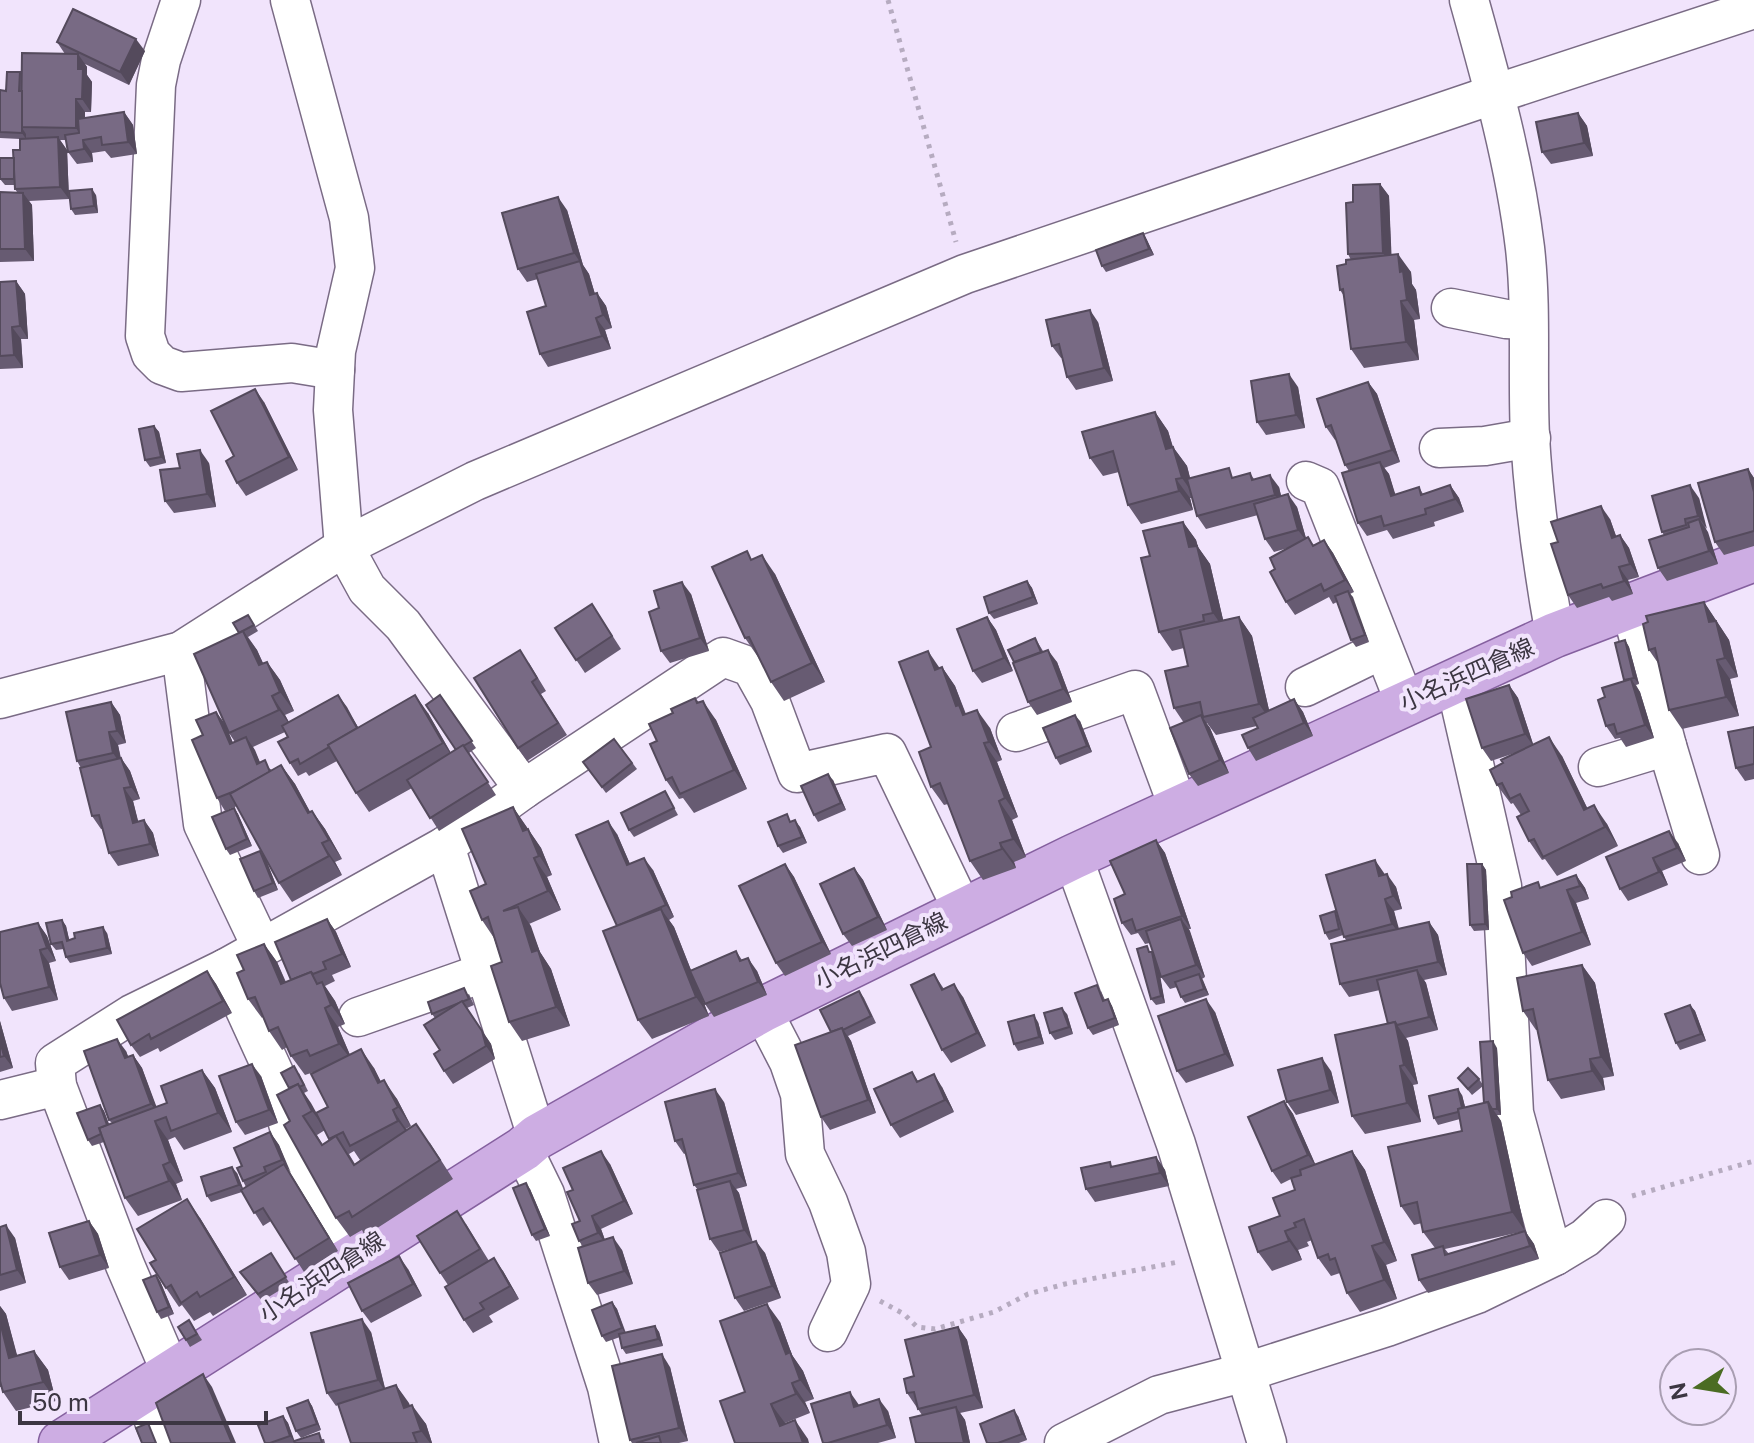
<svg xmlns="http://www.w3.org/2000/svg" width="1754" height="1443" font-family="'Public Sans','Noto Sans JP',sans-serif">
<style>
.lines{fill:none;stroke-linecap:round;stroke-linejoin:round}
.minor-casing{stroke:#7a6b85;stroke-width:41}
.primary-casing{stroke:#85609f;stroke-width:47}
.path{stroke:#b6abc0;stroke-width:5;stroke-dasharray:4 6;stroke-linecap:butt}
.minor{stroke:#fff;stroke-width:38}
.primary{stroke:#cdade3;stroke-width:44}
.wall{fill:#675b72;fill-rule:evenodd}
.shaded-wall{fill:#544a5c}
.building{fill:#786a84;stroke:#544a5c;stroke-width:2}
.labels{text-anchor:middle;stroke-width:8;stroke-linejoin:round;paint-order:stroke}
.street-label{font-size:24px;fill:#3c3642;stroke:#f1e4fc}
</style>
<rect width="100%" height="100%" fill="#f1e4fc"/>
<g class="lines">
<defs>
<g id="minor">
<polyline points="181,0 161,60 156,85 145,336 151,354 162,365 181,372 292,363 335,370"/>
<polyline points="290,0 349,218 355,268 336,351 335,370 333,410 344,547 367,589 403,625 524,789"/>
<path d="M 1469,0 C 1492,82 1515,164 1525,248 C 1532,310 1527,374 1530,437 C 1534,504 1543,569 1555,635"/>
<polyline points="1451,308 1506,319 1527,320"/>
<polyline points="1439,448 1485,446 1531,438"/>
<polyline points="1306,481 1320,487 1405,703"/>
<polyline points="1630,605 1667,746 1700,855"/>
<polyline points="181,651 203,824 262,948"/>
<polyline points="1455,681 1502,886 1514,1113 1550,1246 1555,1256"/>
<polyline points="1305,687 1383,649"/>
<polyline points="0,699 181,651 344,547 475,481 965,274 1495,94 1754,9"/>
<polyline points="1016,732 1135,690 1179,809"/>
<polyline points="1598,767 1667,746"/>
<polyline points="1073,857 1176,1144 1267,1443"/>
<polyline points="226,968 274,1073 296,1152 351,1258"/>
<polyline points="762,1010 789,1062 800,1094 805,1154 828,1202 846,1252 851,1284 828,1332"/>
<polyline points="358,1017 483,973"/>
<polyline points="0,1100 57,1086"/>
<polyline points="537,1137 445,846 524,789 723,657 751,667 770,701 797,773 887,753 963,911"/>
<polyline points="523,1149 545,1194 607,1387 619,1443"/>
<polyline points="172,1375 125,1265 57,1086 55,1063 132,1014 226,968 445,846"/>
<polyline points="142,1393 164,1443"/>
<polyline points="1064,1443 1159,1395 1246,1372 1387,1327 1477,1294 1555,1256 1585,1238 1606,1219"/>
</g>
<polyline id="primary" points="61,1443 523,1149 537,1137 762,1010 1073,857 1555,635 1754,559"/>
</defs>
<use href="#minor" class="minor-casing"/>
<use href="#primary" class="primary-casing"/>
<g class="path">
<polyline points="888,0 956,242"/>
<polyline points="1632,1196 1754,1161"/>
<polyline points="880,1301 904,1314 917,1327 935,1329 994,1312 1028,1294 1065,1284 1178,1262"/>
</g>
<use href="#minor" class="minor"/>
<use href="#primary" class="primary"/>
</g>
<g class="wall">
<polygon points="57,42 145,51 129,85 85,64 87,67 87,75 92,82 91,112 85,112 85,118 124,112 133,125 137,154 111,158 105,151 92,153 93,162 77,164 68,152 66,140 60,140 67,150 69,199 29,201 32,205 34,261 0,262 0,192 17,192 15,189 15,185 5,185 0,179 14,158 20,150 20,139 0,138 0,90 6,91 20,72 22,75 65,54"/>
<polygon points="1578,113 1587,126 1593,156 1551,164 1542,152"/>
<polygon points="1380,184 1389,196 1391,254 1411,272 1412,284 1416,290 1420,319 1414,320 1419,360 1364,368 1351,349 1344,296 1340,290 1346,264 1351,260 1348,254"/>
<polygon points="96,195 98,213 75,215 71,209"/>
<polygon points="567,210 583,265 589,274 595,294 597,293 606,306 612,328 605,330 611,349 548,367 540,354 546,306 538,279 527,282 518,269"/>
<polygon points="1143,233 1147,240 1154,255 1106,272 1102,266"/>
<polygon points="16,281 25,294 28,339 21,339 23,368 0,369 0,282"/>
<polygon points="1098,322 1113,381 1076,390 1067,377 1063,358 1061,358 1052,346"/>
<polygon points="1368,382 1377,394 1400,462 1384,468 1389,474 1395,495 1419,487 1423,494 1450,485 1459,498 1464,512 1434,522 1435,526 1393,539 1387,530 1367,536 1358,523 1349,471 1345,465 1336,439 1335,440 1326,427"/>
<polygon points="1298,387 1305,428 1266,435 1257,422"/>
<polygon points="264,402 298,470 246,496 237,483 234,456"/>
<polygon points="1155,412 1168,431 1173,447 1187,466 1190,478 1236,477 1250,473 1254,479 1279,487 1281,496 1297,507 1306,538 1314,545 1324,540 1333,553 1354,592 1350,594 1369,642 1356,647 1351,640 1337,602 1333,604 1329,597 1295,615 1286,602 1275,569 1288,548 1274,552 1265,539 1258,515 1206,529 1197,516 1192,498 1190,498 1193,510 1141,524 1128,505 1119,472 1103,476 1090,458"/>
<polygon points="154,426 159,432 166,463 150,467 145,460"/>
<polygon points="209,463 216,507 174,513 165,501 180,468"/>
<polygon points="1748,469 1754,478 1754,546 1724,555 1715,542"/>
<polygon points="1699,498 1706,529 1718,564 1667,581 1658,568 1664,535 1662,532"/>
<polygon points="1610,519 1616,536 1620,535 1629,548 1639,577 1628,580 1633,594 1612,601 1609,597 1577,608 1568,595"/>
<polygon points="1183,522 1196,540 1198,547 1210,564 1223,620 1239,617 1252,636 1269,710 1294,699 1303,712 1313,736 1256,761 1248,748 1258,728 1257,726 1216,735 1207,723 1206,723 1210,728 1229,773 1198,786 1189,774 1184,723 1174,708 1188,666 1184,648 1172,651 1159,632 1150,556"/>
<polygon points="752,559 775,574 825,682 784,701 771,682 758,657 745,638"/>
<polygon points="1027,581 1032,588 1038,604 994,619 989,613"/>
<polygon points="691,594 709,651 670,663 661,651 659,608"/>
<polygon points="1704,602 1729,640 1738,677 1730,679 1739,716 1682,729 1669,710 1658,663 1649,650"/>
<polygon points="592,604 621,649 585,673 555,628"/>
<polygon points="248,615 258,631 248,637 257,650 263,663 267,662 280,680 294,711 285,715 289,722 338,695 358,727 428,713 451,753 456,750 440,695 476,748 469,753 496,795 439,831 412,788 369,812 356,793 337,761 309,776 306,772 298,776 290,763 288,737 285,732 253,747 260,763 272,770 281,765 295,784 310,812 312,811 325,829 342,859 335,862 342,875 292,902 279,883 265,858 278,890 258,898 254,891 264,856 237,806 225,811 217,798 203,735 216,712 225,724 233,743 235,742 229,733 239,633"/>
<polygon points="987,617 996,630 1013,671 982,683 973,671"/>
<polygon points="1035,638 1043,651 1057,662 1072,702 1037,715 1028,702"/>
<polygon points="1625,640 1629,647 1639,684 1636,685 1640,692 1654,738 1626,747 1620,738 1615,739 1606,726 1605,697 1624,681"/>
<polygon points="529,663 546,691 541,694 567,735 527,761 518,748"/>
<polygon points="942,667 955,686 966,714 990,728 1002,760 997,762 1018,817 1012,820 1026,857 1014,862 1016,868 983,880 970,861 948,804 944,805 931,787 940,668"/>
<polygon points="1509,685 1518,698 1533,744 1562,756 1587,808 1607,824 1618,846 1557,876 1545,859 1542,860 1529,841 1521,815 1513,803 1511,804 1497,785 1503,763 1515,753 1491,761 1482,748"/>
<polygon points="695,698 716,720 747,789 694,813 683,798 679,799 666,780 657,741 673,713"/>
<polygon points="111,702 120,715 126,743 118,745 121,758 130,771 140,799 133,801 138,822 144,820 153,833 159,856 118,866 109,853 103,829 101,829 92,816 81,768 77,761"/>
<polygon points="1080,721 1092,752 1060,765 1056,758"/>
<polygon points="1754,727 1754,779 1745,781 1736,768"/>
<polygon points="614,739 637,769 606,793 583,762"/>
<polygon points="833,780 846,810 818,822 814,815"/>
<polygon points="665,791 678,815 634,837 629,830"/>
<polygon points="513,807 541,848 552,875 547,877 561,910 529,924 540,952 551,969 570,1026 522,1041 509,1022 502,962 494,938 482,920 486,884"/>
<polygon points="234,808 238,814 252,846 230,855 226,849"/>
<polygon points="792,822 800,827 807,843 783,853 778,846"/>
<polygon points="617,834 630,864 653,870 674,917 669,920 674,927 691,970 736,951 742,960 757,971 767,995 714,1017 705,1004 700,994 709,1016 652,1039 638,1020 617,926"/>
<polygon points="1156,840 1165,853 1191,929 1189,929 1205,977 1202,979 1209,995 1185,1003 1181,997 1177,987 1170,989 1161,977 1158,968 1165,1003 1156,1005 1151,999 1151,952 1154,954 1150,943 1145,944 1138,933 1131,935 1122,923 1125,894"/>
<polygon points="1678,843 1686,861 1662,871 1668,885 1628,901 1620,889 1606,857"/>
<polygon points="1375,860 1384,875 1396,887 1402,909 1394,911 1398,929 1429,922 1438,935 1447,975 1424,980 1426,983 1438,1030 1406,1038 1408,1041 1418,1084 1413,1085 1421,1122 1365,1134 1352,1116 1388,1024 1380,990 1349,997 1340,984 1346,940 1343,935 1329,940 1325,933 1335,911 1337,915"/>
<polygon points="785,864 794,877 831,954 785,976 776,963"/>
<polygon points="1482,864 1486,870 1489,930 1474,931 1470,925"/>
<polygon points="854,868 863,880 887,930 852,946 843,934"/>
<polygon points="1576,875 1585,888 1589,899 1576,903 1591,945 1532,966 1523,953 1542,887"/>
<path d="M 327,919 L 336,932 L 351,967 L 332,975 L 335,981 L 325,986 L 335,1001 L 345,1024 L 338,1027 L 350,1055 L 374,1068 L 381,1082 L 397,1099 L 411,1126 L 406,1129 L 407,1130 L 430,1143 L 453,1179 L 365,1236 L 362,1230 L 350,1237 L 336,1218 L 290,1121 L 289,1088 L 299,1073 L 308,1091 L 304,1093 L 316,1113 L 328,1107 L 320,1070 L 305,1075 L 291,1056 L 287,1047 L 282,1050 L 269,1031 L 263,1017 L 262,1018 L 248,999 L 244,970 L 264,944 L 277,962 L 286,982 L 291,980 ZM 325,1130 L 330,1140 L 323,1145 L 317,1135 ZM 354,1151 L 360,1160 L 355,1164 L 349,1154 Z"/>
<polygon points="62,920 66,926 69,940 107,933 112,954 70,963 66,957 64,949 56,950 51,944"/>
<polygon points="38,923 47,936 56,961 49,963 58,1000 12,1011 4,998"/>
<polygon points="1582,965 1595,983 1614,1076 1603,1078 1605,1090 1561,1099 1548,1080 1537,1030 1536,1030 1523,1011"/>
<polygon points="207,971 216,984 232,1013 160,1052 158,1048 140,1057 131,1045"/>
<polygon points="934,974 944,989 963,997 986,1046 951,1063 942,1050"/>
<polygon points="859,991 864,998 876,1023 848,1036 851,1041 876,1113 830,1130 821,1117 831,1032"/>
<polygon points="1101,991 1105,1000 1108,999 1112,1006 1119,1025 1093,1035 1088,1028"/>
<polygon points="469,994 474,1005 467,1008 491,1044 495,1059 453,1084 444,1071 435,1018 432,1014"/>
<polygon points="1690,1005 1695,1011 1706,1041 1680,1050 1676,1043"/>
<polygon points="1215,1012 1234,1066 1186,1083 1177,1071"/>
<polygon points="1067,1014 1073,1034 1055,1040 1050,1033"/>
<polygon points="0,1021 13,1068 0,1072"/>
<polygon points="1038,1022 1044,1044 1018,1051 1014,1044"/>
<polygon points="1497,1048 1501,1115 1497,1115 1501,1121 1525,1231 1445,1249 1449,1254 1525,1231 1534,1244 1539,1259 1428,1293 1419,1280 1435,1248 1423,1232 1422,1223 1414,1225 1401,1206 1462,1131 1460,1119 1438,1125 1434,1118 1462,1095 1465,1107 1484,1103 1483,1086 1472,1095 1458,1078 1479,1079 1483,1085"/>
<polygon points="126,1051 128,1057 133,1055 142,1068 156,1107 167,1103 202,1070 215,1088 232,1132 184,1150 175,1137 168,1140 183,1181 176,1184 182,1200 138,1216 125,1198 104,1142 92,1146 88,1140 100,1105 104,1111 109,1124 112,1123 109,1120"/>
<polygon points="1331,1071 1339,1103 1296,1115 1287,1102"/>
<polygon points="912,1072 918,1081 942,1087 954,1112 900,1138 891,1125"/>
<polygon points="261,1076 278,1123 245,1135 236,1122"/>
<polygon points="1284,1101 1293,1114 1315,1164 1352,1151 1365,1170 1397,1261 1386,1265 1397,1299 1360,1312 1347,1293 1340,1273 1331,1276 1318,1258 1312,1240 1307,1242 1309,1246 1298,1250 1302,1260 1272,1271 1258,1252 1295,1190 1291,1179 1281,1184 1272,1171"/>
<polygon points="724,1102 747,1186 736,1189 739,1193 752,1242 765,1253 781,1298 744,1311 735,1298 741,1246 719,1252 710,1239 698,1190 694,1185 686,1153 684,1154 675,1141"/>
<polygon points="270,1132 279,1145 290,1173 338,1251 304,1272 271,1221 263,1226 242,1192 211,1202 207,1196 237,1173 243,1189 246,1187 243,1181 242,1166"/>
<polygon points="1156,1157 1165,1170 1169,1186 1095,1202 1086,1189"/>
<polygon points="610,1164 633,1214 601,1229 605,1240 622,1250 633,1284 597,1295 588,1283 583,1246 579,1241 580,1221 573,1190"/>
<polygon points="530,1189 550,1236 536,1241 532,1235"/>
<polygon points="200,1218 247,1295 213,1316 210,1312 194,1321 182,1305 179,1307 166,1288 156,1260"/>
<polygon points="89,1221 98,1234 109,1268 69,1280 60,1267"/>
<polygon points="466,1224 489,1261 503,1271 519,1299 489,1316 493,1322 473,1333 464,1320 448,1285 440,1273"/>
<polygon points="0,1227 15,1238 26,1283 0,1291"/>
<polygon points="271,1253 290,1284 262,1301 240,1272"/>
<polygon points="408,1269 422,1296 371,1323 362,1311"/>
<polygon points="160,1281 174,1314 161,1319 157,1312"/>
<polygon points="612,1302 617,1309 626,1333 655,1326 659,1332 663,1346 626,1354 622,1348 620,1337 606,1342 602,1336"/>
<polygon points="0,1306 6,1314 17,1356 34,1351 48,1370 56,1401 16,1411 3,1392 1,1387 0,1387"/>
<polygon points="189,1320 202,1340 190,1347 178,1327"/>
<polygon points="780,1322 792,1355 803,1371 814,1399 805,1402 810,1413 785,1423 808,1439 720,1401 745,1392"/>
<polygon points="958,1327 967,1340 983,1408 960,1413 965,1420 970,1443 916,1443 922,1415 907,1393 914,1376"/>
<polygon points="371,1332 385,1388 396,1385 410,1406 426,1424 432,1443 351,1443 338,1405 336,1406 327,1393"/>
<polygon points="670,1367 688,1441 679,1443 632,1443 630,1440"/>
<polygon points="308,1400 312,1406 321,1430 301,1438 296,1431"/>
<polygon points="859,1405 888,1411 896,1438 878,1443 823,1443"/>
<polygon points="283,1416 288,1423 294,1441 324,1439 325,1443 265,1443"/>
<polygon points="1018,1416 1027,1440 1019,1443 987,1443"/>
</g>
<g class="shaded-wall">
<polygon points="136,39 145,51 129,85 120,72"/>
<polygon points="78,54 87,67 87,75 92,82 91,112 82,99 78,69"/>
<polygon points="76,99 85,112 85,141 76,128"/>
<polygon points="124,112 133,125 137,154 128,142"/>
<polygon points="1578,113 1587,126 1593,156 1584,143"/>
<polygon points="22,128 26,134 26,139 22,133"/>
<polygon points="58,137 67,150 69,199 60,187"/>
<polygon points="83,140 92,153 93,162 84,149"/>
<polygon points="1380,184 1389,196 1392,266 1383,253"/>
<polygon points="92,189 96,195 98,213 94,206"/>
<polygon points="23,193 32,205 34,261 25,249"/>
<polygon points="558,197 567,210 583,265 589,274 599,308 590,295 580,262 574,253"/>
<polygon points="1143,233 1147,240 1154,255 1149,249"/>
<polygon points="1398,254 1411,272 1412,284 1416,290 1420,319 1407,300 1400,272"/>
<polygon points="16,281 25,294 28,339 20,326"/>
<polygon points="597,293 606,306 612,328 603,315"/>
<polygon points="1401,301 1414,320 1419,360 1406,342"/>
<polygon points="1090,310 1098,322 1113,381 1104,368"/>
<polygon points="596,318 605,330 611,349 602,336"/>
<polygon points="12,327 21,339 23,368 14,355"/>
<polygon points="1289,374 1298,387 1305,428 1296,415"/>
<polygon points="1368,382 1377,394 1400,462 1392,450"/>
<polygon points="255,389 264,402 298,470 289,457"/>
<polygon points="1155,412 1168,431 1179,468 1166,449"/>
<polygon points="154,426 159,432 166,463 161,457"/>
<polygon points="1173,447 1187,466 1195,497 1182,478"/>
<polygon points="200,450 209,463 216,507 207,494"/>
<polygon points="1380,462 1389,474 1400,509 1391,496"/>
<polygon points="1748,469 1754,478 1754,492"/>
<polygon points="1270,475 1279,487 1284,508 1275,495"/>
<polygon points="1176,479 1190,498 1193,510 1179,491"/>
<polygon points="1450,485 1459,498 1464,512 1455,499"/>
<polygon points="1690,485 1699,498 1707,529 1698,516"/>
<polygon points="1288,494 1297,507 1307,542 1298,530"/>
<polygon points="1601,506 1610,519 1621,550 1612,538"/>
<polygon points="1699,519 1708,532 1718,564 1709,551"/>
<polygon points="1183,522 1196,540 1198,547 1210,564 1226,632 1213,613 1189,547"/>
<polygon points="1620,535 1629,548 1639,577 1630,564"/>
<polygon points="1324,540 1333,553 1354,592 1345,580"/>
<polygon points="762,555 775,574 825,682 812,663"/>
<polygon points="1619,567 1628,580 1633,594 1624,581"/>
<polygon points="1027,581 1032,588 1038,604 1033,597"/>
<polygon points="682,582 691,594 709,651 700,638"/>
<polygon points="1348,591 1353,597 1369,642 1365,635"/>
<polygon points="1704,602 1729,640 1738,677 1725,658 1709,622"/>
<polygon points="987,617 996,630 1013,671 1004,658"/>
<polygon points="1239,617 1252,636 1272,723 1259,704"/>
<polygon points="243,631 257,650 272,684 259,665"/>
<polygon points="1625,640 1629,647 1639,684 1634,678"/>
<polygon points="1048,650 1057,662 1072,702 1063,689"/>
<polygon points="928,651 941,670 935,670"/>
<polygon points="1717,660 1730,679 1739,716 1726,697"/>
<polygon points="267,662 280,680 294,711 280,692"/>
<polygon points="942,667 955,686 965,713 973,724 976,734 956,706"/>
<polygon points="1631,679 1640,692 1654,738 1645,725"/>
<polygon points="1509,685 1518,698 1534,747 1525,734"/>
<polygon points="338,695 347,707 367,744 358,731"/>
<polygon points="415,695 428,713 456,762 443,743"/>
<polygon points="272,696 285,715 292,728 279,710"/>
<polygon points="1294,699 1303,712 1313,736 1304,723"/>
<polygon points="703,701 716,720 747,789 734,770"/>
<polygon points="111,702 120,715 126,743 117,731"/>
<polygon points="977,710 990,728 1002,760 989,742"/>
<polygon points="216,712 225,724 239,757 230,744"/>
<polygon points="1075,715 1080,721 1092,752 1087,746"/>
<polygon points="1201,715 1210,728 1229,773 1220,760"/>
<polygon points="109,732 118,745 122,766 113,753"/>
<polygon points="246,737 255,750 266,777 257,764"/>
<polygon points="1549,737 1562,756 1597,828 1584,810"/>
<polygon points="984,743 997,762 1018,817 1005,798"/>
<polygon points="121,758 130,771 140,799 131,787"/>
<polygon points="281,765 295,784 321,832 308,813"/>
<polygon points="828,774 833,780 846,810 841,803"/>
<polygon points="124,788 133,801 142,836 133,823"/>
<polygon points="999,801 1012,820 1026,857 1013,839"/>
<polygon points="1594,805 1607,824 1618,846 1605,827"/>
<polygon points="513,807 541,848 552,875 523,831"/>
<polygon points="234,808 238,814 252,846 247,839"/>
<polygon points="312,811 325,829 342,859 329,840"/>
<polygon points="144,820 153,833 159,856 150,844"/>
<polygon points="795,820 800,827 807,843 802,837"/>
<polygon points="608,821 617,834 636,878 627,865"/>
<polygon points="1669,831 1678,843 1686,861 1677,848"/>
<polygon points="1156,840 1165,853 1191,929 1182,916"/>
<polygon points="322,843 335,862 342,875 329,856"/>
<polygon points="1000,843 1014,862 1016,868 1002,849"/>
<polygon points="260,851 265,857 278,890 273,883"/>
<polygon points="534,858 547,877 561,910 548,891"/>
<polygon points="644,858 653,870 674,917 666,905"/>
<polygon points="1653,858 1662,871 1668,885 1659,872"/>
<polygon points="1375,860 1384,873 1388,889 1379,876"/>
<polygon points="785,864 794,877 831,954 822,942"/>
<polygon points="1482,864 1486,870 1489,930 1485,924"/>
<polygon points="854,868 863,880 887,930 878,917"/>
<polygon points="1387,874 1396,887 1402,909 1393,896"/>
<polygon points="1576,875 1585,888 1589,899 1580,886"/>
<polygon points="1567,890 1576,903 1591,945 1582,932"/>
<polygon points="1385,899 1394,911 1401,936 1392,924"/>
<polygon points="518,907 531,926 540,952 551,969 570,1026 556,1007 532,952"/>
<polygon points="661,909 674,927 709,1016 696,997"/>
<polygon points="327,919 336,932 351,967 342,954"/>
<polygon points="1181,919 1190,931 1205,977 1196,965"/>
<polygon points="62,920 66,926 71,947 67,941"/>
<polygon points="1429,922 1438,935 1447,975 1438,962"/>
<polygon points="38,923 47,936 56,961 47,948"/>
<polygon points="103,927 107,933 112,954 107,948"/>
<polygon points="264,944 277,962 294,1003 281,984"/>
<polygon points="40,950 49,963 58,1000 49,987"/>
<polygon points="1152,952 1157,958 1165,1003 1161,996"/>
<polygon points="748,958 757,971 767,995 758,982"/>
<polygon points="1582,965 1595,983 1614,1076 1601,1057"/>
<polygon points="1417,970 1426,983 1438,1030 1429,1017"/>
<polygon points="207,971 216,984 232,1013 223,1001"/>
<polygon points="1199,974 1203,980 1209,995 1204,989"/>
<polygon points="322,982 335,1001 345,1024 331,1005"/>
<polygon points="954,984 963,997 986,1046 977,1033"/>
<polygon points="1108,999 1112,1006 1119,1025 1115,1018"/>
<polygon points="1206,999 1215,1012 1234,1066 1225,1054"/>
<polygon points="462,1001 491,1044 495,1059 486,1046"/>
<polygon points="1690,1005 1695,1011 1706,1041 1701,1034"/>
<polygon points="325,1008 338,1027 353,1062 339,1044"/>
<polygon points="1062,1008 1067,1014 1073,1034 1069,1027"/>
<polygon points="1034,1015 1038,1022 1044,1044 1039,1037"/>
<polygon points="0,1021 13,1068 4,1056 0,1041"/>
<polygon points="1395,1022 1408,1041 1418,1084 1404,1065"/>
<polygon points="842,1028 851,1041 876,1113 868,1100"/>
<polygon points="117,1039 126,1051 134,1071 125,1058"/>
<polygon points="1493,1041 1497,1048 1501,1115 1497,1109"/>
<polygon points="361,1049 374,1068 391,1102 378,1083"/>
<polygon points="133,1055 142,1068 160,1116 151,1104"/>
<polygon points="1322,1058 1331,1071 1339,1103 1330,1090"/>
<polygon points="1590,1059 1603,1078 1605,1090 1592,1071"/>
<polygon points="252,1064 261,1076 278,1123 269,1110"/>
<polygon points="1400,1066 1413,1085 1421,1122 1407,1103"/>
<polygon points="202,1070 215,1088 232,1132 218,1113"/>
<polygon points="934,1074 942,1087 954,1112 945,1100"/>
<polygon points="384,1080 397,1099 411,1126 398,1107"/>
<polygon points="298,1084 311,1103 326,1130 312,1111"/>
<polygon points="715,1089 724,1102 747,1186 738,1173"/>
<polygon points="1458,1089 1462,1095 1468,1118 1463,1111"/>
<polygon points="1284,1101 1293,1114 1317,1168 1308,1155"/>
<polygon points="1488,1102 1501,1121 1525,1231 1512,1212"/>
<polygon points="100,1105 104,1111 114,1138 109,1131"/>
<polygon points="393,1110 406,1129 412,1140 398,1121"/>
<polygon points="155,1121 168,1140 183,1181 170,1162"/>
<polygon points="270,1132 279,1145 291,1173 282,1160"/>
<polygon points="601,1151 610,1164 633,1214 624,1201"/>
<polygon points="1352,1151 1365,1170 1397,1261 1384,1242"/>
<polygon points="1156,1157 1165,1170 1169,1186 1160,1173"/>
<polygon points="284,1164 292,1176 338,1251 329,1238"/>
<polygon points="163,1165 176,1184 182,1200 169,1181"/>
<polygon points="232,1167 237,1173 244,1191 239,1185"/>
<polygon points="730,1181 739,1193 753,1243 744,1230"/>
<polygon points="526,1183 530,1189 550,1236 545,1229"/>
<polygon points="187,1199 200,1218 247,1295 234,1277"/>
<polygon points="592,1216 601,1229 607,1246 598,1233"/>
<polygon points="89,1221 98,1234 109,1268 100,1255"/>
<polygon points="6,1225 15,1238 26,1283 17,1270"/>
<polygon points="1285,1231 1298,1250 1302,1260 1289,1241"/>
<polygon points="1525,1231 1534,1244 1539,1259 1530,1246"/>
<polygon points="613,1237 622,1250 633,1284 624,1271"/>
<polygon points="756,1241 765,1253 781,1298 772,1286"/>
<polygon points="1372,1246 1386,1265 1397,1299 1384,1280"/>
<polygon points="399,1256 408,1269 422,1296 413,1284"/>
<polygon points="494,1258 503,1271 519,1299 510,1286"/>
<polygon points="156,1275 160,1281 174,1314 169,1307"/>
<polygon points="612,1302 617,1309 626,1335 622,1328"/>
<polygon points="767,1304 780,1322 792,1355 803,1371 814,1399 800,1380 786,1354"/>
<polygon points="0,1306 6,1314 23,1377 9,1358 0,1322"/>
<polygon points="362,1319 371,1332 386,1393 378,1380"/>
<polygon points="655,1326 659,1332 663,1346 658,1339"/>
<polygon points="958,1327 967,1340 983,1408 974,1395"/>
<polygon points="34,1351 48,1370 56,1401 43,1382"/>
<polygon points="662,1354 670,1367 688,1441 679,1428"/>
<polygon points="203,1374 212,1387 236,1443 232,1443"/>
<polygon points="792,1383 805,1402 810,1413 796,1394"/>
<polygon points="396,1385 409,1403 417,1426 404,1408"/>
<polygon points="850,1392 859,1405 854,1407"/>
<polygon points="879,1399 888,1411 896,1438 887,1425"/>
<polygon points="308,1400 312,1406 321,1430 317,1424"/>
<polygon points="771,1404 785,1423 792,1443 780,1426"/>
<polygon points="412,1405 426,1424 432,1443 430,1443 421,1431"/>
<polygon points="956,1407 965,1420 970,1443 964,1443"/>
<polygon points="1014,1410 1018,1416 1027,1440 1022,1434"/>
<polygon points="283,1416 288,1423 295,1442 290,1436"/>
<polygon points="795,1420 808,1439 809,1443 803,1443"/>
</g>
<g class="building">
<polygon points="73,9 136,39 120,72 57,42"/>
<polygon points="22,53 78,54 78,69 83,69 82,99 76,99 76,128 21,127"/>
<polygon points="7,72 20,72 19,91 22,91 22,133 0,132 0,90 6,91"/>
<polygon points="124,112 128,142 102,145 101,137 83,140 84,149 68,152 65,135 79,133 78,119"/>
<polygon points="1578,113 1584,143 1542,152 1536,122"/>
<polygon points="58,137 60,187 15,189 13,150 20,150 20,139"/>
<rect x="0" y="158" width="14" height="21"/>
<polygon points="1380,184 1383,253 1348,254 1346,203 1353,202 1353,185"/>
<polygon points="92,189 94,206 71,209 69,191"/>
<polygon points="0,192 23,193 25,249 0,249"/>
<polygon points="558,197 574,253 518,269 502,213"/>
<polygon points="1143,233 1149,249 1102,266 1096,250"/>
<polygon points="1398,254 1400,272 1403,271 1407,300 1401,301 1406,342 1351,349 1343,289 1340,290 1337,266 1346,264 1346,260"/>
<polygon points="580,261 590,295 597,293 603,315 596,318 602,336 540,354 527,312 546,306 536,274"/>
<polygon points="16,281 20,326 12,327 14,355 0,356 0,282"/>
<polygon points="1090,310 1104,368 1067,377 1059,344 1052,346 1046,320"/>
<polygon points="1289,374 1296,415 1257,422 1251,381"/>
<polygon points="1368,382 1392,450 1345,465 1331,425 1326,427 1317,399"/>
<polygon points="255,389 289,457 237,483 226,461 234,456 211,411"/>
<polygon points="1155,412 1166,449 1173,447 1182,478 1176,479 1179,491 1128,505 1113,451 1090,458 1082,432"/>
<polygon points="154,426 161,457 145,460 139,429"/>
<polygon points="200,450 207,494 165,501 160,470 180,468 177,454"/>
<polygon points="1380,462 1391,496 1419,487 1421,495 1450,485 1455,499 1425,509 1426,514 1384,526 1381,516 1358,523 1342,473"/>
<polygon points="1229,468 1232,478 1250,473 1252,480 1270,475 1275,495 1197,516 1187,479"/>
<polygon points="1748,469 1754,492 1754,531 1715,542 1698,483"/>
<polygon points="1690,485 1698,516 1685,519 1686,525 1662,532 1652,496"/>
<polygon points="1288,494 1298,530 1265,539 1254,504"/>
<polygon points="1601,506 1612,538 1620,535 1630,564 1619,567 1624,581 1603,588 1601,584 1568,595 1551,544 1558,542 1551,522"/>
<polygon points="1699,519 1709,551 1658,568 1649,540 1689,527 1688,523"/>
<polygon points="1183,522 1189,547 1197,546 1213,613 1203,615 1204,621 1159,632 1141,558 1150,556 1143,531"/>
<polygon points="1308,537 1313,546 1324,540 1345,580 1324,591 1321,584 1286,602 1270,572 1275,569 1270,558"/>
<polygon points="747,551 751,560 762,555 812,663 771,682 749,637 745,638 712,567"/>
<polygon points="1027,581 1033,597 989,613 984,597"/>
<polygon points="682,582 700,638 661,651 649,612 659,608 654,591"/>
<polygon points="1348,591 1365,635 1351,640 1335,596"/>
<polygon points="1704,602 1709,622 1716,621 1725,658 1717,660 1726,697 1669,710 1655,648 1649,650 1643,624 1648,622 1646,616"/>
<polygon points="592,604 612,636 576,660 555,628"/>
<polygon points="248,615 254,625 239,633 233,623"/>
<polygon points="987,617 1004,658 973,671 957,629"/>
<polygon points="1239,617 1259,704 1203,717 1200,702 1174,708 1165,671 1188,666 1180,630"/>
<polygon points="243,631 259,665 267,662 280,692 272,696 279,710 229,733 194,654"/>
<polygon points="1035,638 1041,652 1014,662 1008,650"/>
<polygon points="1625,640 1634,678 1624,680 1615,643"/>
<polygon points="520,650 537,678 532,682 558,723 518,748 474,678"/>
<polygon points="1048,650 1063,689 1028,702 1013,663"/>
<polygon points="928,651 935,670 942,667 956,706 959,705 963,715 977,710 989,742 984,743 1005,798 999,801 1013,839 1000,843 1002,849 970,861 940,783 931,787 919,752 931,747 899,662"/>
<polygon points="1631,679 1645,725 1617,734 1614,724 1606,726 1598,700 1605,697 1602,688"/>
<polygon points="1509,685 1525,734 1482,748 1466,699"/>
<polygon points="338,695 357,728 328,745 329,747 300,764 298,759 290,763 278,742 288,737 282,726"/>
<polygon points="415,695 443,743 356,793 328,745"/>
<polygon points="440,695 472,741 456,750 426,705"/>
<polygon points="695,698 697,703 703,701 734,770 680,794 672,777 666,780 650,744 657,741 649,724 673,713 671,709"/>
<polygon points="1294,699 1304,723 1248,748 1242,735 1258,728 1253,718"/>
<polygon points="111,702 117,731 109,732 113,753 77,761 66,712"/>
<polygon points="216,712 230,744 246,737 257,764 265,760 270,772 235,791 217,798 192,740 203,735 196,720"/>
<polygon points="1075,715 1087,746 1056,758 1043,728"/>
<polygon points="1201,715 1220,760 1189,774 1170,728"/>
<polygon points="1754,727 1754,764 1736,768 1728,732"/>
<polygon points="1549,737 1584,810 1594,805 1605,827 1543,857 1534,839 1529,841 1517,817 1529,811 1520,794 1510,799 1502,783 1497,785 1490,770 1503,763 1501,760"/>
<polygon points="614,739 632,763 602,787 583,762"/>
<polygon points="463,745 488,782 430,818 407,780"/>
<polygon points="121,758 131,787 124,788 133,823 144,820 150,844 109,853 99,815 92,816 80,768"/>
<polygon points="281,765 308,813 312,811 329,840 322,843 329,856 279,883 230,794"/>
<polygon points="828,774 841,803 814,815 801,786"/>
<polygon points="665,791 674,808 629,830 621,813"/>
<polygon points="513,807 523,831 528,829 539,856 534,858 548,891 503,911 518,907 532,952 538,950 556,1007 509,1022 491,966 502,962 488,917 482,920 470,891 486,884 462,829"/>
<polygon points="234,808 247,839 226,849 212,817"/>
<polygon points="787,814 790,822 795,820 802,837 778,846 768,822"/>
<polygon points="608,821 627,865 644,858 666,905 617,926 576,835"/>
<polygon points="1669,831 1677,848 1653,858 1659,872 1620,889 1606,857"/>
<polygon points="1156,840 1182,916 1136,931 1132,919 1122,923 1114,899 1125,894 1110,861"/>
<polygon points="260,851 273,883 254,891 240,859"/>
<polygon points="1375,860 1379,876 1387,874 1393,896 1385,899 1392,924 1344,937 1326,875"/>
<polygon points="785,864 822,942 776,963 739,886"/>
<polygon points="1467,864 1482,864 1485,924 1470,925"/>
<polygon points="854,868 878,917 843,934 820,884"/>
<polygon points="1576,875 1580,886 1567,890 1582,932 1523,953 1504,900 1512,897 1511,892 1538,882 1540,888"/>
<polygon points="661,909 696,997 638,1020 603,931"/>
<polygon points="1335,911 1339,929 1325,933 1320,916"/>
<polygon points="327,919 342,954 323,962 326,969 313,974 311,972 291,980 275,942"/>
<polygon points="1181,919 1196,965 1161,977 1146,931"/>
<polygon points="62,920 67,941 75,938 74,933 103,927 107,948 66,957 62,942 51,944 46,923"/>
<polygon points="1429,922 1438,962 1340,984 1331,944"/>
<polygon points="38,923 47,948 40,950 49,987 4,998 0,983 0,932"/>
<polygon points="264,944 281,984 311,972 317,984 322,982 331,1005 325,1008 339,1044 310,1056 307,1050 291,1056 278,1027 269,1031 255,997 248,999 237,973 244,970 237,955"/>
<polygon points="1147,946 1149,952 1152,952 1161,996 1151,999 1137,949"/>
<polygon points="736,951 740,961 748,958 758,982 705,1004 690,971"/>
<polygon points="1582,965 1601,1057 1590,1059 1592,1071 1548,1080 1533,1009 1523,1011 1517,978"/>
<polygon points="1417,970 1429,1017 1397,1025 1395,1022 1388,1024 1377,980"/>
<polygon points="207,971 223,1001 151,1039 149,1034 131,1045 117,1020"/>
<polygon points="934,974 942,990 954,984 977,1033 942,1050 911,985"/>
<polygon points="1199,974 1204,989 1181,997 1175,982"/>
<polygon points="1097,985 1103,1001 1108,999 1115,1018 1088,1028 1075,993"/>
<polygon points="464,988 469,999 432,1014 428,1002"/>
<polygon points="859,991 871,1016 843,1030 842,1028 831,1032 820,1010"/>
<polygon points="1206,999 1225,1054 1177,1071 1158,1016"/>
<polygon points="462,1001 482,1031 486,1046 444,1071 434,1054 440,1050 424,1025"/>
<polygon points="1690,1005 1701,1034 1676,1043 1665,1014"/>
<polygon points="1062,1008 1069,1027 1050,1033 1044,1013"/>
<polygon points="1034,1015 1039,1037 1014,1044 1008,1022"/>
<polygon points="1395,1022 1404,1065 1400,1066 1407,1103 1352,1116 1335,1035"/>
<polygon points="842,1028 868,1100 821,1117 795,1045"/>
<polygon points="117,1039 125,1058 133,1055 151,1104 109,1120 84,1051"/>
<polygon points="0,1041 4,1056 0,1057"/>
<polygon points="1493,1041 1497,1109 1492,1109 1488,1102 1484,1103 1480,1042"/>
<polygon points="361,1049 378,1083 384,1080 398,1107 393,1110 398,1121 350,1146 343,1132 329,1139 316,1113 328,1107 311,1074"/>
<polygon points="1322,1058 1330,1090 1287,1102 1278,1070"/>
<polygon points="252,1064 269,1110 236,1122 219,1076"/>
<polygon points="294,1066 304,1085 299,1087 298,1084 289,1088 281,1073"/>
<polygon points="1468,1068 1479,1079 1468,1089 1458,1078"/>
<polygon points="202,1070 218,1113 171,1131 166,1117 155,1121 170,1162 163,1165 169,1181 125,1198 99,1128 167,1103 161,1086"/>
<polygon points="912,1072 917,1082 934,1074 945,1100 891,1125 874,1089"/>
<polygon points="298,1084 312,1111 303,1116 322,1145 336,1136 354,1165 416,1124 440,1160 352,1217 349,1211 336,1218 284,1125 290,1121 277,1095"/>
<polygon points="715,1089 738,1173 694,1185 682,1139 675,1141 665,1102"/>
<polygon points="1458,1089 1462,1108 1458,1109 1458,1112 1434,1118 1429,1096"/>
<polygon points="1284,1101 1308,1155 1272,1171 1248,1117"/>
<polygon points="1488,1102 1512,1212 1423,1232 1417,1202 1401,1206 1388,1147 1462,1131 1458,1109"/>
<polygon points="100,1105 107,1125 99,1128 101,1134 88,1140 77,1113"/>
<polygon points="270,1132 282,1160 264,1167 266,1172 243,1181 237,1168 242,1166 234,1148"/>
<polygon points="601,1151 624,1201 592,1216 598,1233 579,1241 572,1224 580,1221 567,1192 573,1190 563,1168"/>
<polygon points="1352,1151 1384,1242 1372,1246 1384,1280 1347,1293 1335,1258 1330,1260 1328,1254 1318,1258 1304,1219 1294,1223 1296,1227 1285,1231 1289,1241 1258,1252 1249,1227 1280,1216 1273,1198 1295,1190 1291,1178 1301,1175 1300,1170"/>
<polygon points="1156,1157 1160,1173 1086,1189 1081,1168 1110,1162 1111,1167"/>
<polygon points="284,1164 329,1238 295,1259 263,1208 254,1213 241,1190"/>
<polygon points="232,1167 239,1185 207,1196 201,1177"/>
<polygon points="730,1181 744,1230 710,1239 697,1190"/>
<polygon points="526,1183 545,1229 532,1235 513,1188"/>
<polygon points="187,1199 234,1277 200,1297 197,1292 181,1303 171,1285 166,1288 150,1263 156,1260 137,1229"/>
<polygon points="457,1211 480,1249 440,1273 417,1236"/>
<polygon points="89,1221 100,1255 60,1267 49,1233"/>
<polygon points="6,1225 17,1270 0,1275 0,1227"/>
<polygon points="1525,1231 1530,1246 1419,1280 1412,1255 1443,1246 1445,1255"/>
<polygon points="613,1237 624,1271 588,1283 578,1248"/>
<polygon points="756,1241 772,1286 735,1298 720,1253"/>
<polygon points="271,1253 286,1277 258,1294 240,1272"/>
<polygon points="399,1256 413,1284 362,1311 348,1283"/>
<polygon points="494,1258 510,1286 480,1303 484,1309 464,1320 445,1287"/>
<polygon points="156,1275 169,1307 157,1312 143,1280"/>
<polygon points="612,1302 622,1328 602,1336 592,1310"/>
<polygon points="767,1304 786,1354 790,1352 800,1380 792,1383 796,1394 771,1404 780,1426 795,1420 803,1443 735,1443 720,1401 745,1392 720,1321"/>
<polygon points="362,1319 378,1380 327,1393 311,1333"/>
<polygon points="189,1320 197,1334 186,1340 178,1327"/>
<polygon points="0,1322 9,1358 34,1351 43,1382 3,1392 0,1381"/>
<polygon points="655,1326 658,1339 622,1348 619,1334"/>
<polygon points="958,1327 974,1395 918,1409 914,1392 907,1393 904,1379 914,1376 905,1340"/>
<polygon points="662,1354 679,1428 630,1440 612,1366"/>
<polygon points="203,1374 232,1443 171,1443 156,1403"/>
<polygon points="396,1385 404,1408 412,1405 421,1431 413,1433 417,1443 351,1443 338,1404"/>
<polygon points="850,1392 854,1407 879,1399 887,1425 828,1443 823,1443 811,1404"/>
<polygon points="308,1400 317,1424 296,1431 287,1408"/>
<polygon points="956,1407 964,1443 916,1443 910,1418"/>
<polygon points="1014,1410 1022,1434 998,1443 987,1443 980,1424"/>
<polygon points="283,1416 290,1436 270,1443 265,1443 258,1425"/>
<polygon points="148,1423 156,1443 142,1443 136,1428"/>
<polygon points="319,1433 322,1443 295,1443 294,1441"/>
<polygon points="659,1436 661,1443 636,1443"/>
</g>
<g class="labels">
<g class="street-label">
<text transform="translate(1467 675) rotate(-24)" y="8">小名浜四倉線</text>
<text transform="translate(881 951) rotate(-26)" y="8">小名浜四倉線</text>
<text transform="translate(322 1277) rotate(-33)" y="8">小名浜四倉線</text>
</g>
</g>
<g transform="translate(1698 1387) rotate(258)"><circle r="38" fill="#f1e4fc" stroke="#a99eb2" stroke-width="2"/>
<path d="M0-6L14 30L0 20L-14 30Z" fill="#4b6c23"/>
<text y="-12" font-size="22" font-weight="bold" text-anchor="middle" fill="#3c3642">N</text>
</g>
<path d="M20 1411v12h246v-12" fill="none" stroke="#3c3642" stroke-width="4"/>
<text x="32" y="1411" font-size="24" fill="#3c3642" stroke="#f1e4fc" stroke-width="6" paint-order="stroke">50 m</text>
</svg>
